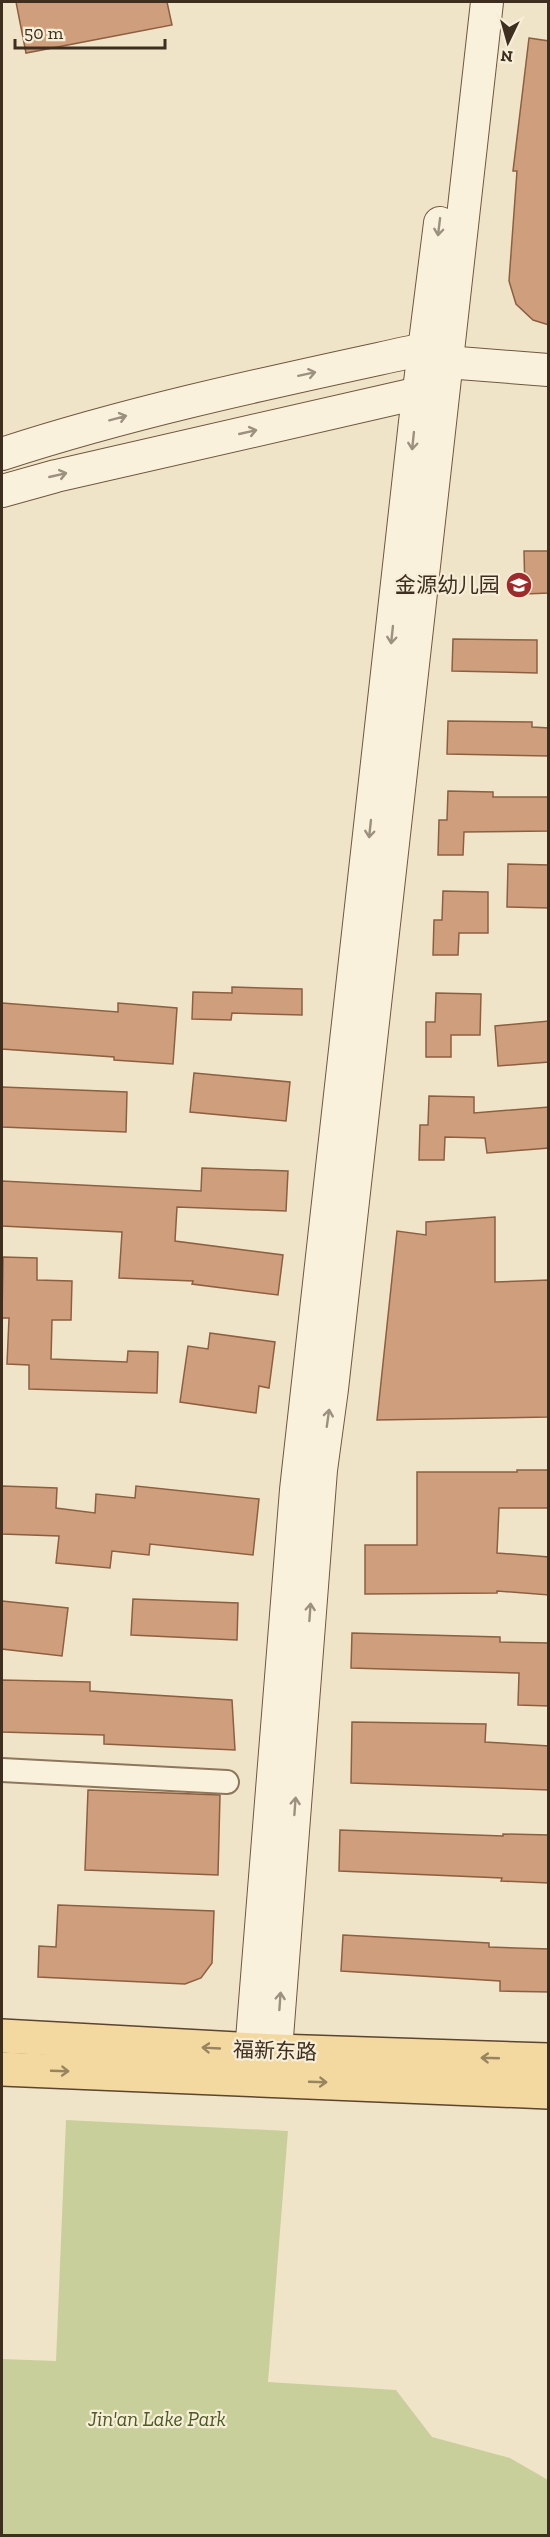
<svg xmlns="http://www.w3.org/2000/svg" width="550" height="2537" font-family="'Zilla Slab','Noto Sans SC',serif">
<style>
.green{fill:#c9cf9b}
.building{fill:#cf9f7d;stroke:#8d5f41;stroke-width:1.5}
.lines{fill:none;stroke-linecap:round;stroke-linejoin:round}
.street-casing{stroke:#8d765c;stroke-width:26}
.secondary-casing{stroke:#6f573f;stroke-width:34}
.primary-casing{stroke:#5b4430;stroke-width:36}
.street{stroke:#faf1dc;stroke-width:22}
.secondary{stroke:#faf1dc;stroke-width:32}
.primary{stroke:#f3d9a0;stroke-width:33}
.oneway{stroke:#9c907e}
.oneway2{stroke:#988460}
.labels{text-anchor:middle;stroke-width:4.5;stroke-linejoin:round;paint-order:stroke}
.poi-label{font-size:21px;fill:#3d2e20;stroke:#f7eed8;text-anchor:end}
.street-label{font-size:21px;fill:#3d2e20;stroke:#f7eed8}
.park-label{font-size:21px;font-style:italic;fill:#4d5a26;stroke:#f7eed8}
</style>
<rect width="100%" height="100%" fill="#f0e4c8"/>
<polygon class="green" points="66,2120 288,2131 268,2382 396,2390 432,2437 510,2458 548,2480 548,2535 2,2535 2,2359 56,2361"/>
<g class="building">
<polygon points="16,2 167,2 172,25 26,53"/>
<polygon points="529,38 549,41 549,325 533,320 516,304 509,281 517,171 513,171"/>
<polygon points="524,551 549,551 549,593 525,594"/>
<polygon points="453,639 537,640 537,673 452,671"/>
<polygon points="448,721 532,722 532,727 549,728 549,756 447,754"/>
<polygon points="448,791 493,792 493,797 549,797 549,831 464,832 463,855 438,855 439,820 447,820"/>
<polygon points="508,864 549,865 549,908 507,907"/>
<polygon points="443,891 488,892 488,933 459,933 458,955 433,955 434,920 442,920"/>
<polygon points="232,987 302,989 302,1015 232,1013 231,1020 192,1019 193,992 232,993"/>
<polygon points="436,993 481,994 480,1035 451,1035 451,1057 426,1057 426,1022 435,1022"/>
<polygon points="2,1003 118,1012 118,1003 177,1008 173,1064 114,1060 114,1057 2,1049"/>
<polygon points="549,1021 549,1062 498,1066 495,1026"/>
<polygon points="194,1073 290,1082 286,1121 190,1112"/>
<polygon points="2,1087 127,1092 126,1132 2,1127"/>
<polygon points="429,1096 474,1097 474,1113 549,1107 549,1148 487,1153 485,1138 445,1137 444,1160 419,1160 420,1125 428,1125"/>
<polygon points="202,1168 288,1171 286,1211 177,1207 175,1241 283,1255 278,1295 192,1284 193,1281 119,1278 122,1232 2,1226 2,1181 201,1191"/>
<polygon points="495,1217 495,1282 549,1280 549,1417 377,1420 397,1231 426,1235 426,1222"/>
<polygon points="3,1257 37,1258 37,1280 72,1281 71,1320 52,1320 51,1359 127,1362 128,1351 158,1352 157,1393 29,1389 29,1365 7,1364 9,1318 2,1318"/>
<polygon points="210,1333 275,1342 269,1388 259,1386 256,1413 180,1402 188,1346 208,1349"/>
<polygon points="517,1470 549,1470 549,1508 499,1508 497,1553 549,1557 549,1595 497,1591 497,1593 365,1594 365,1545 417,1545 417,1472 517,1472"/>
<polygon points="2,1486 57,1488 56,1508 95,1513 96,1494 135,1498 136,1486 259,1499 253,1555 150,1544 149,1555 112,1551 110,1568 56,1563 59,1536 2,1534"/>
<polygon points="133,1599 238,1603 237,1640 131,1635"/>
<polygon points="2,1601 68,1608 62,1656 2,1649"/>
<polygon points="352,1633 500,1637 500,1642 549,1643 549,1706 518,1705 519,1673 351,1668"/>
<polygon points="2,1680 90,1682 90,1691 232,1700 235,1750 104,1744 104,1735 2,1732"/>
<polygon points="352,1722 486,1724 485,1742 549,1746 549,1790 351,1783"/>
<polygon points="88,1790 220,1795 218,1875 85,1870"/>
<polygon points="340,1830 503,1836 503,1834 549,1835 549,1883 501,1881 502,1878 339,1871"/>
<polygon points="58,1905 214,1911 212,1963 201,1978 185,1984 38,1977 39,1946 56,1947"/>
<polygon points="343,1935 489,1943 489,1947 549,1949 549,1992 500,1991 500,1981 341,1971"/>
</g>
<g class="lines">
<defs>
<polyline id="street" points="2,1770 227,1782"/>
<g id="secondary">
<path d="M 2,454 C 140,409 282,380 424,349 L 446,362 L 548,370"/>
<polyline points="2,491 56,476 419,393 432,378"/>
<polyline points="274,2076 321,1470 332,1389 487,2"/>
<polyline points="249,2077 296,1490 415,422 440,223"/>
</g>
<g id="primary">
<polyline points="2,2036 276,2051 548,2060"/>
<polyline points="2,2069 548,2092"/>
</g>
</defs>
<use href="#street" class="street-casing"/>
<use href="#secondary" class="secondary-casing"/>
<use href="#primary" class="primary-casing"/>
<use href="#street" class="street"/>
<use href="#secondary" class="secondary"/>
<use href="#primary" class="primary"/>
</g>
<defs><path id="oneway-shaft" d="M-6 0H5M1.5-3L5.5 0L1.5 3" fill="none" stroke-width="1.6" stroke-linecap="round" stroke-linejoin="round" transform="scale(1.5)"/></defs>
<g class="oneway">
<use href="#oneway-shaft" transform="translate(439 227) rotate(97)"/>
<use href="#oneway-shaft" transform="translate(307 374) rotate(-12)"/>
<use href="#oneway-shaft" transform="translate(118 418) rotate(-15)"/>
<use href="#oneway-shaft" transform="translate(248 432) rotate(-13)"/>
<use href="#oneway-shaft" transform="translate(413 441) rotate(96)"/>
<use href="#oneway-shaft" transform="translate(58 475) rotate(-13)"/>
<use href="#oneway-shaft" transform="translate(392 635) rotate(96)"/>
<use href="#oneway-shaft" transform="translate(370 829) rotate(96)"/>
<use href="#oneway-shaft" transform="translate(328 1418) rotate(-82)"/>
<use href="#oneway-shaft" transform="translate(310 1612) rotate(-86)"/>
<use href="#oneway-shaft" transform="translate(295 1806) rotate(-86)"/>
<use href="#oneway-shaft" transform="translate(280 2001) rotate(-86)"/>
</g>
<g class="oneway2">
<use href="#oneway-shaft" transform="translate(211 2048) rotate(-177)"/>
<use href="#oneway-shaft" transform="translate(490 2058) rotate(-178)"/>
<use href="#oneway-shaft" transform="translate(60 2071) rotate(2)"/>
<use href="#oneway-shaft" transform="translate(318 2082) rotate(2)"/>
</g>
<defs>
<symbol id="school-disc" viewBox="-11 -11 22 22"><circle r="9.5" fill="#9e2a2b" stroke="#f7eed8"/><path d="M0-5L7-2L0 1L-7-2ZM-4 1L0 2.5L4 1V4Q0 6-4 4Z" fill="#fff"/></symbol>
</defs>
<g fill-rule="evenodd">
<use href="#school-disc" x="504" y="570" width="30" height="30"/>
</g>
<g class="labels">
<g class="poi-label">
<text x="500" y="592">金源幼儿园</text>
</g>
<g class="street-label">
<text transform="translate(275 2051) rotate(2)" y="7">福新东路</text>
</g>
<g class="park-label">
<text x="157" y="2426">Jin'an Lake Park</text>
</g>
</g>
<rect width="550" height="2537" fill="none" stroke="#3d2e20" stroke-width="6"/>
<g transform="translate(508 42) rotate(185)" stroke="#f7eed8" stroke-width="4.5" paint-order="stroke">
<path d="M0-4.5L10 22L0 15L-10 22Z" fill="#3d2e20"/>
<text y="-9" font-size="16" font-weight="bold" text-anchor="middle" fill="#3d2e20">N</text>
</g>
<path d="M15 39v9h150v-9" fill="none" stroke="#3d2e20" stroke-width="3"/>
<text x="24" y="39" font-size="18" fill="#3d2e20" stroke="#f7eed8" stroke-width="4.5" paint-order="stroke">50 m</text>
</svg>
